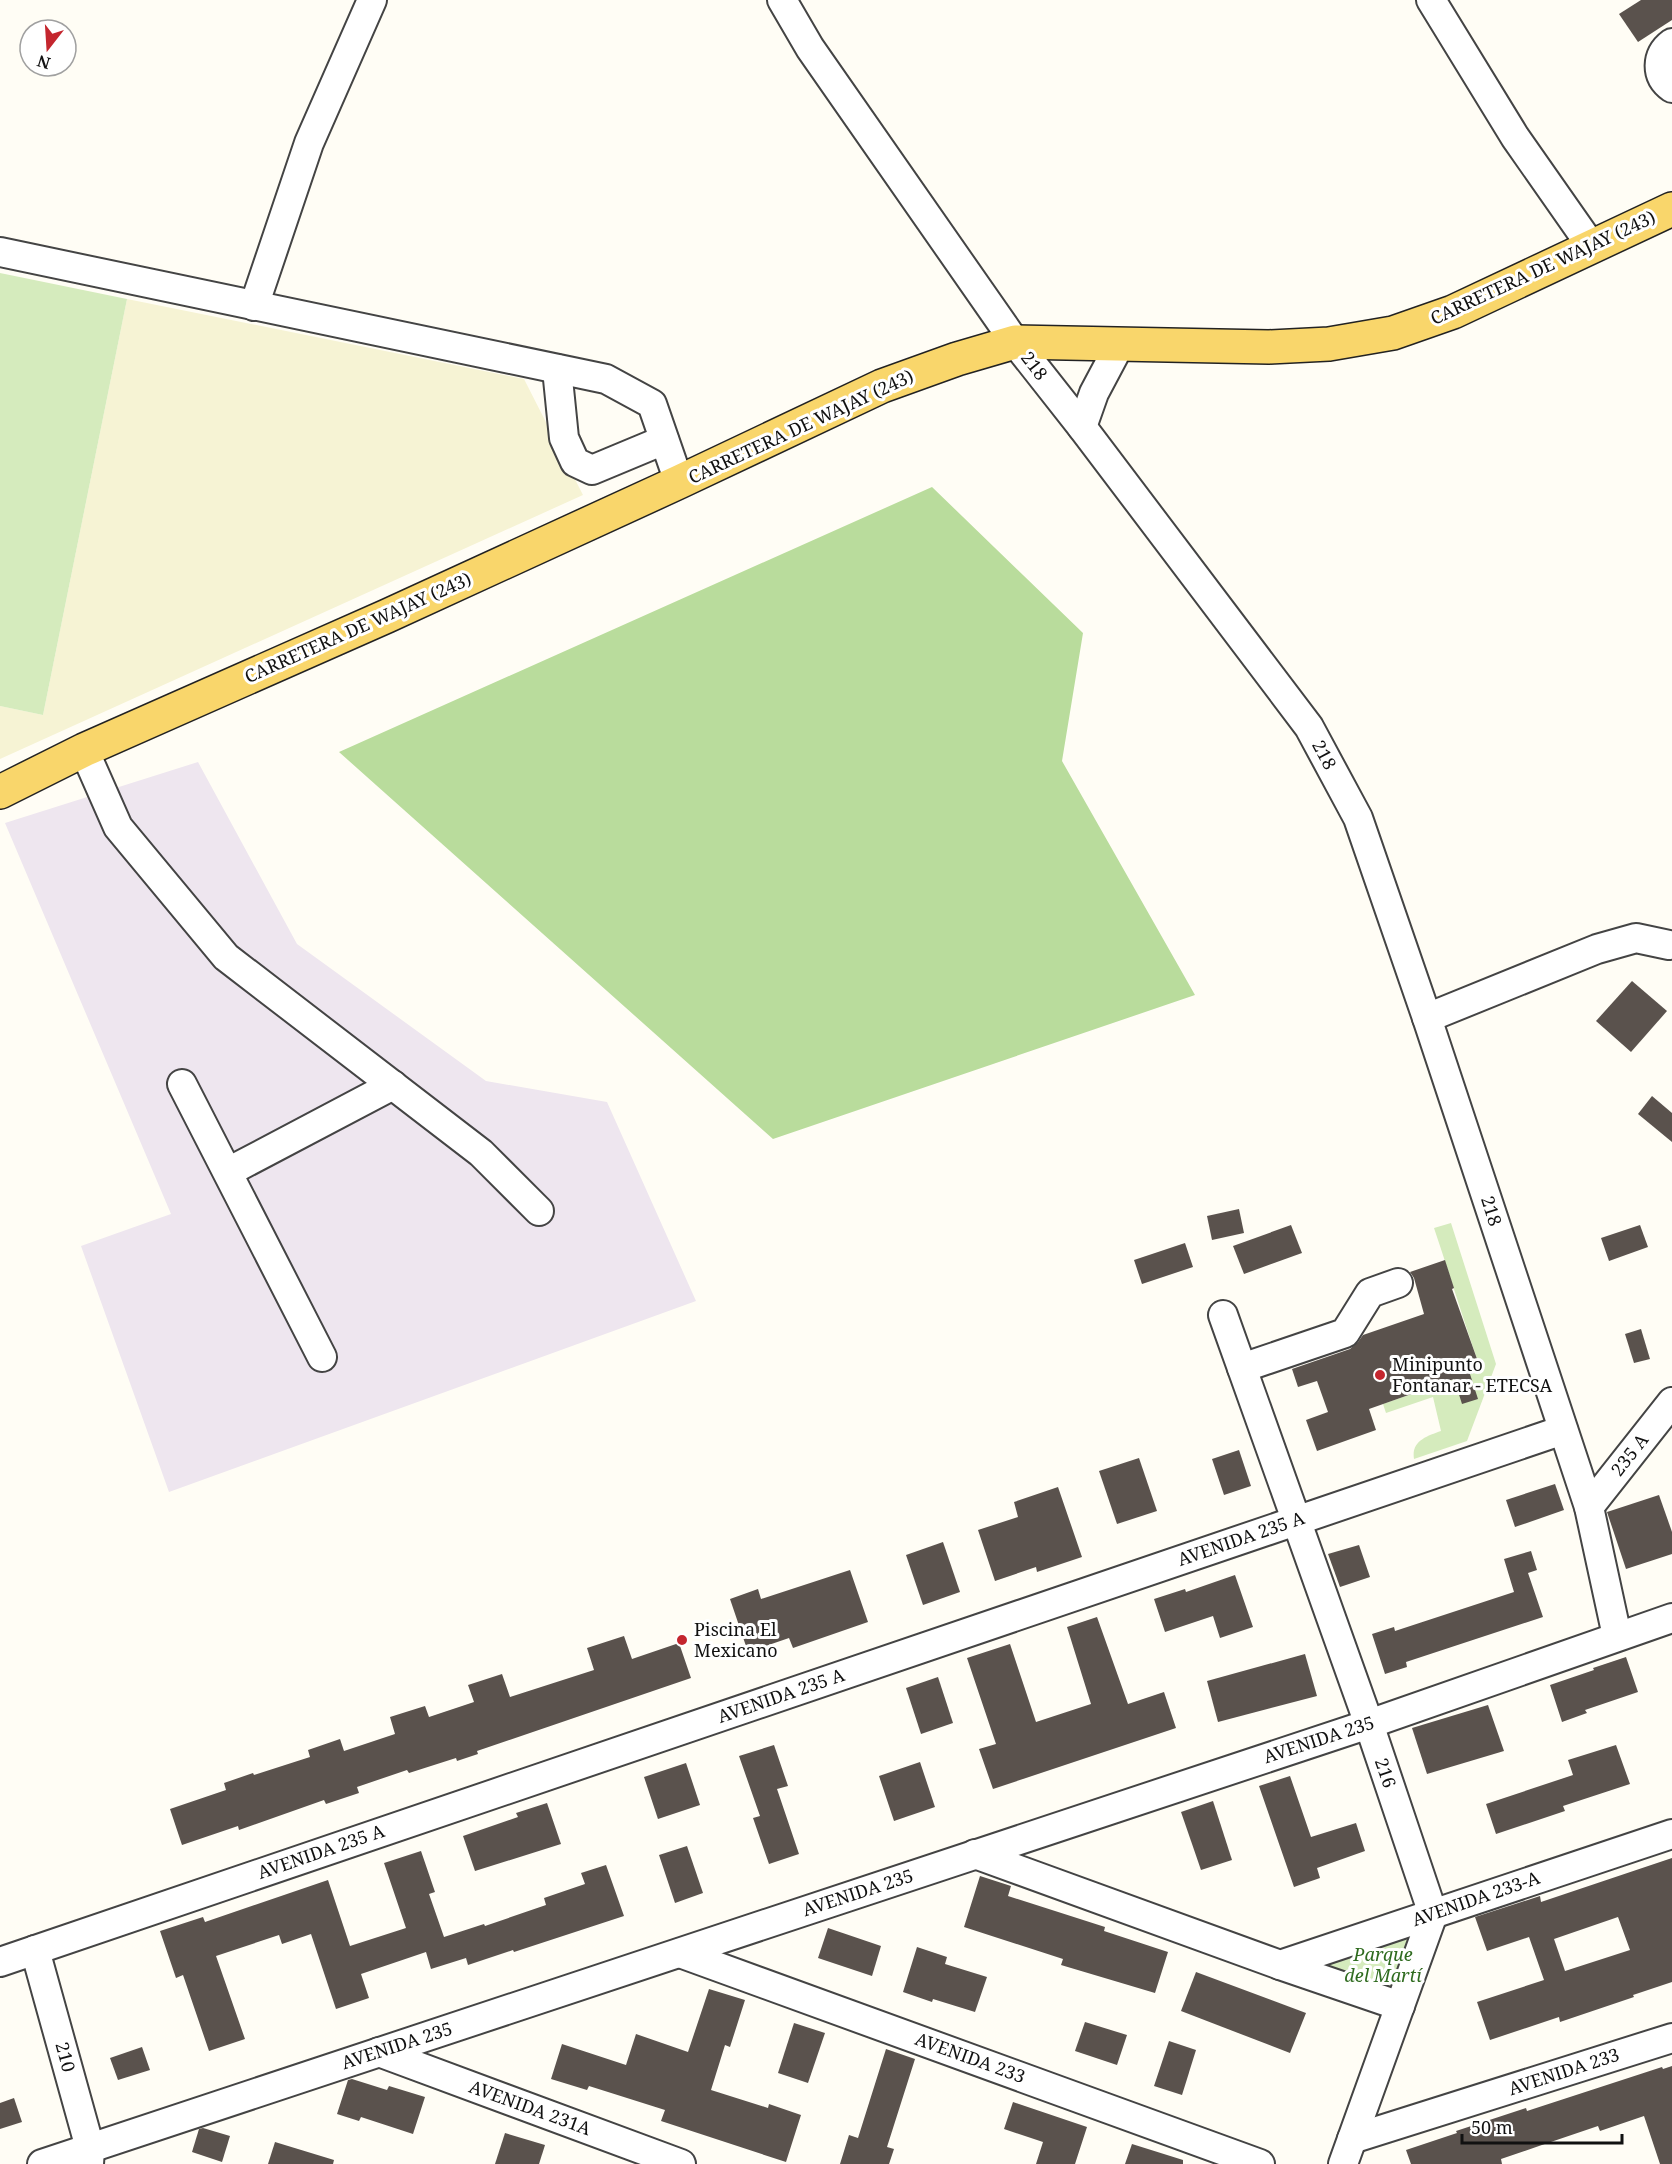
<svg xmlns="http://www.w3.org/2000/svg" width="1672" height="2164" font-family="'Noto Serif',serif">
<style>
.industrial{fill:#eee6ef}
.farmland{fill:#f6f3d4}
.green{fill:#d5ebbd}
.forest{fill:#b9dc9c}
.building{fill:#5a524d;fill-rule:evenodd}
.lines{fill:none;stroke-linecap:round;stroke-linejoin:round}
.minor-casing{stroke:#444;stroke-width:32}
.major-casing{stroke:#222;stroke-width:36}
.minor{stroke:#fff;stroke-width:28}
.major{stroke:#f9d66b;stroke-width:33}
.poi-dot{fill:#c4262e;stroke:#fff;stroke-width:2}
.labels{text-anchor:middle;stroke-width:6;stroke-linejoin:round;paint-order:stroke}
.street-label{font-size:18px;fill:#111;stroke:#fff}
.poi-label{font-size:18px;fill:#111;stroke:#fff;text-anchor:start}
.park-label{font-size:18px;font-style:italic;fill:#2f6b1f;stroke:#fff}
</style>
<rect width="100%" height="100%" fill="#fffdf5"/>
<polygon class="industrial" points="198,762 297,944 486,1081 607,1102 696,1301 169,1492 81,1246 171,1214 5,823"/>
<polygon class="farmland" points="127,299 524,379 583,495 0,759 0,706 43,715"/>
<g class="green">
<polygon points="0,273 127,299 43,715 0,706"/>
<path d="M 1451,1223 L 1496,1364 L 1467,1441 L 1414,1459 C 1411,1441 1427,1436 1441,1431 L 1433,1397 L 1386,1413 L 1383,1404 L 1481,1370 C 1464,1323 1450,1275 1434,1228 Z"/>
<polygon points="1416,1933 1395,1992 1320,1966"/>
</g>
<polygon class="forest" points="932,487 1083,633 1062,761 1195,995 773,1139 339,752"/>
<g class="building">
<polygon points="1641,0 1672,0 1672,20 1638,42 1619,14"/>
<polygon points="1632,981 1667,1011 1631,1052 1596,1021"/>
<polygon points="1652,1096 1672,1113 1672,1142 1638,1114"/>
<polygon points="1239,1209 1244,1233 1212,1240 1207,1216"/>
<polygon points="1291,1225 1302,1253 1244,1274 1233,1246"/>
<polygon points="1640,1225 1648,1247 1609,1261 1601,1238"/>
<polygon points="1185,1243 1193,1267 1142,1284 1134,1260"/>
<polygon points="1445,1260 1454,1288 1452,1289 1481,1370 1470,1374 1478,1399 1462,1404 1454,1379 1369,1409 1376,1430 1317,1451 1306,1420 1328,1412 1317,1381 1298,1387 1292,1369 1350,1349 1358,1342 1363,1335 1424,1314 1414,1278 1410,1272"/>
<polygon points="1641,1329 1650,1359 1634,1363 1625,1334"/>
<polygon points="1239,1450 1251,1486 1224,1495 1212,1459"/>
<polygon points="1139,1458 1157,1511 1117,1524 1099,1471"/>
<polygon points="1555,1484 1564,1510 1515,1527 1506,1500"/>
<polygon points="1058,1487 1082,1557 1037,1572 1036,1567 995,1581 978,1530 1018,1517 1014,1502"/>
<polygon points="1659,1495 1672,1532 1672,1554 1626,1569 1607,1512"/>
<polygon points="943,1542 960,1592 923,1605 906,1555"/>
<polygon points="1359,1545 1370,1577 1340,1587 1328,1554"/>
<polygon points="1531,1551 1537,1570 1528,1573 1543,1617 1406,1662 1407,1667 1385,1674 1372,1634 1394,1627 1395,1631 1514,1592 1504,1559"/>
<polygon points="850,1570 868,1622 793,1648 789,1638 748,1652 730,1599 758,1589 761,1599"/>
<polygon points="1235,1575 1253,1627 1220,1638 1213,1616 1165,1632 1154,1599 1185,1589 1186,1592"/>
<polygon points="1097,1617 1128,1704 1164,1692 1176,1728 993,1789 979,1749 996,1744 967,1658 1010,1644 1036,1722 1091,1704 1067,1627"/>
<polygon points="624,1636 632,1659 679,1643 691,1678 477,1751 478,1754 457,1761 456,1758 409,1773 407,1770 357,1787 359,1793 326,1804 324,1800 239,1830 238,1826 182,1845 170,1809 226,1790 224,1783 253,1773 254,1775 310,1757 308,1750 340,1739 344,1751 395,1734 390,1717 425,1706 429,1717 474,1702 468,1685 502,1674 510,1697 594,1670 587,1648"/>
<polygon points="1305,1654 1317,1696 1218,1722 1207,1681"/>
<polygon points="1626,1657 1638,1692 1585,1710 1587,1713 1562,1722 1550,1685 1594,1670 1593,1668"/>
<polygon points="938,1677 953,1723 921,1734 906,1688"/>
<polygon points="1488,1705 1504,1751 1427,1774 1412,1728"/>
<polygon points="774,1745 788,1786 777,1789 799,1854 769,1864 753,1818 760,1816 739,1756"/>
<polygon points="1616,1745 1630,1784 1563,1806 1565,1811 1496,1834 1486,1804 1573,1775 1568,1760"/>
<polygon points="920,1762 935,1807 894,1821 879,1776"/>
<polygon points="686,1763 700,1805 658,1819 644,1777"/>
<polygon points="1290,1776 1311,1837 1356,1823 1365,1851 1317,1868 1320,1878 1294,1887 1259,1786"/>
<polygon points="1213,1801 1232,1860 1201,1870 1181,1812"/>
<polygon points="547,1803 561,1844 475,1871 463,1836 518,1817 516,1813"/>
<polygon points="687,1846 703,1893 675,1903 659,1855"/>
<polygon points="421,1851 435,1892 429,1894 444,1937 484,1924 485,1926 546,1905 544,1898 585,1884 581,1873 606,1865 624,1916 514,1952 513,1950 468,1965 466,1958 431,1969 426,1952 361,1974 369,1998 336,2009 311,1934 282,1944 279,1935 216,1956 245,2039 209,2051 183,1975 176,1978 160,1931 203,1917 205,1922 328,1880 350,1946 406,1928 384,1863"/>
<path d="M 1672,1858 L 1672,1982 L 1633,1995 L 1634,1997 L 1560,2022 L 1559,2017 L 1490,2040 L 1477,2002 L 1544,1980 L 1529,1937 L 1487,1951 L 1475,1917 L 1540,1896 L 1541,1902 ZM 1618,1917 L 1630,1950 L 1565,1971 L 1554,1939 Z"/>
<polygon points="980,1876 1011,1886 1008,1896 1105,1927 1104,1931 1168,1952 1155,1993 1061,1965 1063,1959 964,1927"/>
<polygon points="828,1928 881,1946 872,1976 818,1958"/>
<polygon points="917,1947 947,1957 945,1964 987,1977 975,2012 933,1999 932,2002 903,1992"/>
<polygon points="1196,1972 1306,2013 1290,2053 1181,2011"/>
<polygon points="709,1989 745,2000 730,2047 725,2045 711,2090 768,2108 769,2104 801,2115 786,2162 661,2121 665,2110 589,2086 587,2090 551,2079 562,2044 626,2065 636,2034 688,2052"/>
<polygon points="1085,2022 1127,2035 1117,2065 1075,2051"/>
<polygon points="794,2023 825,2033 808,2083 778,2073"/>
<polygon points="1169,2041 1196,2050 1182,2095 1154,2086"/>
<polygon points="142,2047 150,2070 118,2080 110,2058"/>
<polygon points="886,2049 915,2059 887,2147 894,2149 889,2164 840,2164 849,2135 858,2138"/>
<polygon points="1672,2066 1672,2164 1660,2164 1644,2116 1600,2131 1598,2126 1539,2146 1501,2159 1502,2164 1411,2164 1406,2150 1457,2133 1456,2131 1526,2108 1527,2111 1662,2067 1663,2069"/>
<polygon points="352,2079 387,2090 389,2086 425,2097 413,2134 361,2117 359,2121 337,2114 348,2080"/>
<polygon points="14,2098 22,2122 0,2129 0,2103"/>
<polygon points="1013,2102 1087,2127 1075,2164 1036,2164 1043,2142 1004,2129"/>
<polygon points="203,2128 230,2136 222,2162 192,2152 199,2129"/>
<polygon points="505,2133 545,2145 539,2164 495,2164"/>
<polygon points="275,2142 334,2160 333,2164 268,2164"/>
<polygon points="1132,2144 1183,2160 1183,2164 1125,2164"/>
</g>
<g class="lines">
<defs>
<g id="minor">
<polyline points="782,0 810,48 1015,342 1082,427 1309,727 1358,818 1427,1018 1589,1507 1617,1636"/>
<polyline points="1431,0 1515,137 1592,247"/>
<path d="M 1672,43 C 1656,55 1655,76 1672,88"/>
<polyline points="0,252 606,379 652,404 679,482"/>
<polyline points="254,306 309,143 372,0"/>
<polyline points="557,369 564,438 575,462 592,470 664,440"/>
<polyline points="1082,427 1094,393 1120,344"/>
<polyline points="84,750 118,827 226,957 481,1153 539,1211"/>
<polyline points="1427,1018 1597,949 1636,938 1669,945"/>
<polyline points="182,1084 322,1357"/>
<polyline points="228,1172 393,1085"/>
<polyline points="1223,1315 1369,1724 1433,1914 1343,2164"/>
<polyline points="1242,1368 1345,1333 1370,1293 1398,1283"/>
<polyline points="1589,1507 1672,1402"/>
<polyline points="975,1854 1280,1965 1672,1834"/>
<polyline points="35,1950 90,2148 89,2164"/>
<polyline points="680,1953 1260,2164"/>
<polyline points="0,1962 1563,1430"/>
<polyline points="1280,1965 1400,2006"/>
<polyline points="379,2052 681,2164"/>
<polyline points="1352,2139 1672,2038"/>
<polyline points="42,2164 1369,1724 1672,1618"/>
</g>
<polyline id="major" points="0,792 84,750 387,616 679,482 882,386 957,359 1015,342 1269,347 1329,344 1393,333 1453,312 1672,209"/>
</defs>
<use href="#minor" class="minor-casing"/>
<use href="#major" class="major-casing"/>
<use href="#minor" class="minor"/>
<use href="#major" class="major"/>
</g>
<g class="poi-dot">
<circle cx="1380" cy="1375" r="6"/>
<circle cx="682" cy="1640" r="6"/>
</g>
<g class="labels">
<g class="street-label">
<text transform="translate(1543 268) rotate(-25)" y="6">CARRETERA DE WAJAY (243)</text>
<text transform="translate(1034 366) rotate(52)" y="6">218</text>
<text transform="translate(801 427) rotate(-25)" y="6">CARRETERA DE WAJAY (243)</text>
<text transform="translate(358 628) rotate(-24)" y="6">CARRETERA DE WAJAY (243)</text>
<text transform="translate(1324 755) rotate(62)" y="6">218</text>
<text transform="translate(1491 1211) rotate(72)" y="6">218</text>
<text transform="translate(1630 1455) rotate(-52)" y="6">235 A</text>
<text transform="translate(1241 1539) rotate(-19)" y="6">AVENIDA 235 A</text>
<text transform="translate(781 1696) rotate(-19)" y="6">AVENIDA 235 A</text>
<text transform="translate(1319 1740) rotate(-18)" y="6">AVENIDA 235</text>
<text transform="translate(1385 1773) rotate(71)" y="6">216</text>
<text transform="translate(321 1852) rotate(-19)" y="6">AVENIDA 235 A</text>
<text transform="translate(858 1893) rotate(-18)" y="6">AVENIDA 235</text>
<text transform="translate(1476 1899) rotate(-19)" y="6">AVENIDA 233-A</text>
<text transform="translate(397 2046) rotate(-18)" y="6">AVENIDA 235</text>
<text transform="translate(65 2057) rotate(75)" y="6">210</text>
<text transform="translate(970 2058) rotate(20)" y="6">AVENIDA 233</text>
<text transform="translate(1564 2072) rotate(-18)" y="6">AVENIDA 233</text>
<text transform="translate(530 2108) rotate(20)" y="6">AVENIDA 231A</text>
</g>
<g class="poi-label">
<text x="1392" y="1371">Minipunto<tspan x="1392" dy="21">Fontanar - ETECSA</tspan></text>
<text x="694" y="1636">Piscina El<tspan x="694" dy="21">Mexicano</tspan></text>
</g>
<g class="park-label">
<text x="1383" y="1961">Parque<tspan x="1383" dy="21">del Martí</tspan></text>
</g>
</g>
<g transform="translate(48 48) rotate(197)"><circle r="28" fill="#ffffff" stroke="#a0a0a0" stroke-width="1.5"/>
<path d="M0-4.5L10 22L0 15L-10 22Z" fill="#c4262e"/>
<text y="-9" font-size="16" font-weight="bold" text-anchor="middle" fill="#111111">N</text>
</g>
<path d="M1462 2134v9h160v-9" fill="none" stroke="#111111" stroke-width="3"/>
<text x="1471" y="2134" font-size="18" fill="#111111" stroke="#ffffff" stroke-width="4.5" paint-order="stroke">50 m</text>
</svg>
